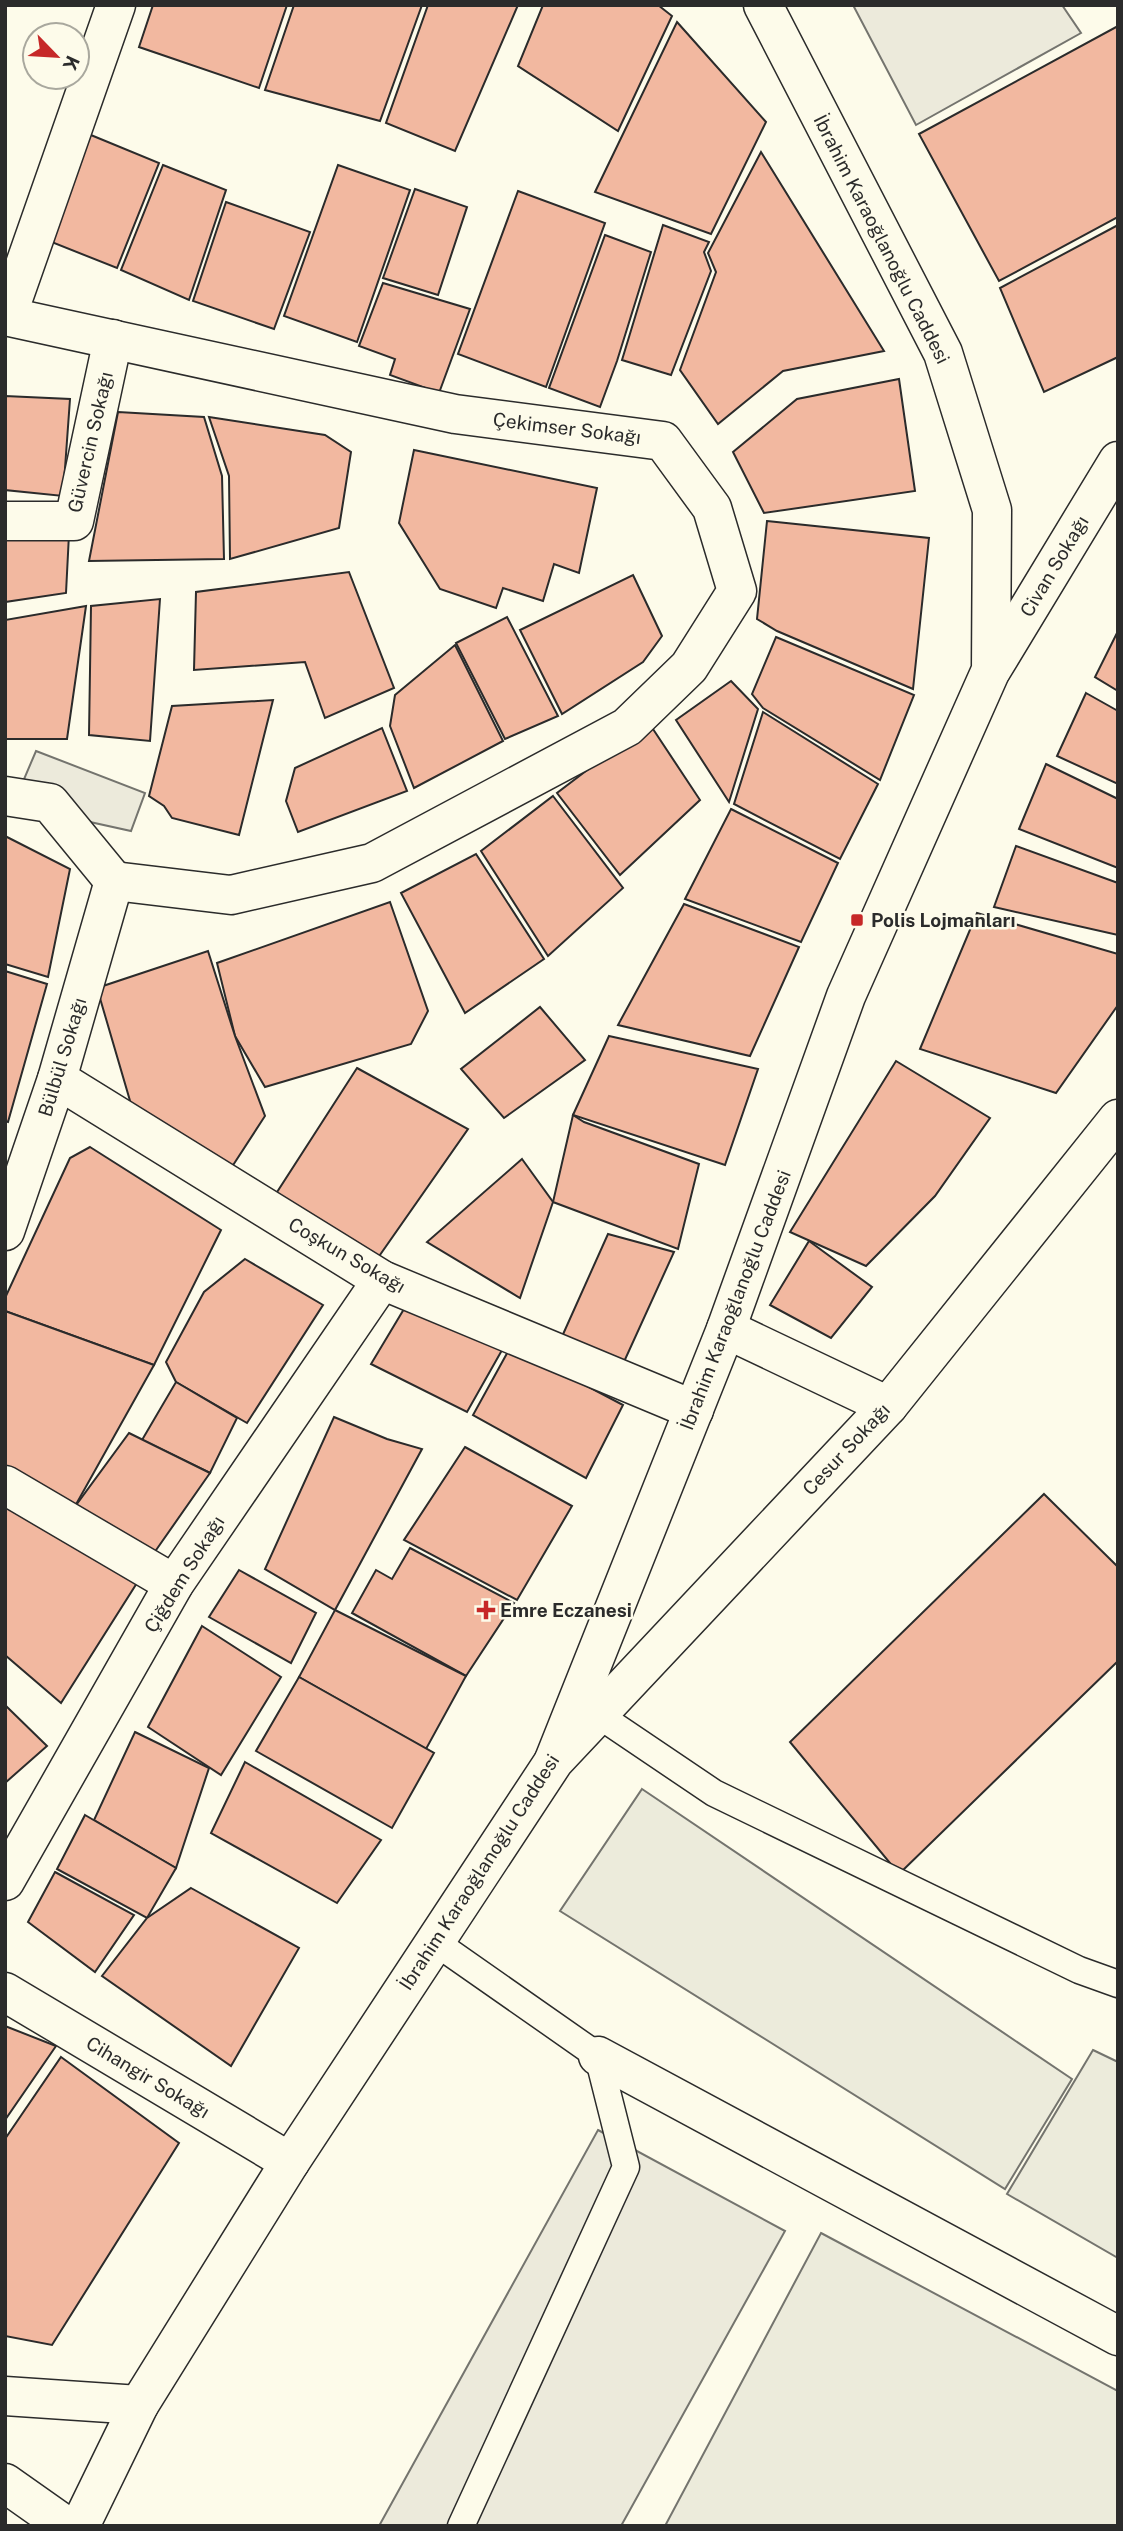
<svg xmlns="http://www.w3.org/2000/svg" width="1123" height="2531" font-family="'Public Sans',sans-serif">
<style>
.green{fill:#ecebdb;stroke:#74746e;stroke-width:2}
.parking{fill:#eceadb;stroke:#74746e;stroke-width:2}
.building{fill:#f2b8a0;stroke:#2b2b2b;stroke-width:2}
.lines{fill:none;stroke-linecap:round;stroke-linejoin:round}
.service-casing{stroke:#2b2b2b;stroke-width:29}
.pedestrian-casing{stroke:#2b2b2b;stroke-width:41}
.minor-casing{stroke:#2b2b2b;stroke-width:41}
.tertiary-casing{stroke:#2b2b2b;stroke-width:41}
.service{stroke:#fdfbea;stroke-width:26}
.pedestrian{stroke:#fdfbea;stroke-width:38}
.minor{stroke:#fdfbea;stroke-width:38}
.tertiary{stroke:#fdfbea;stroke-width:38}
.poi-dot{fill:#c62828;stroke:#fdfbea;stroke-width:2.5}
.labels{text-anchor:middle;stroke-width:5;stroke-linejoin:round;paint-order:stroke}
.street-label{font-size:19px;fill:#2b2b2b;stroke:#fdfbea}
.poi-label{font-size:19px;font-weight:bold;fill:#2b2b2b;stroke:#fdfbea;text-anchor:start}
</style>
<rect width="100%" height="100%" fill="#fdfbea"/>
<g class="green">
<polygon points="642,1789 1072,2079 1005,2189 560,1911"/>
<polygon points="1093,2050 1118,2062 1118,2258 1007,2194"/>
<polygon points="821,2233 1118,2391 1118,2526 665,2526"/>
</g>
<g class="parking">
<polygon points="853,5 1062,5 1081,33 916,125"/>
<polygon points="36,751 145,793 131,831 13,805"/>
<polygon points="598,2130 785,2231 621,2526 379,2526"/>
</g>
<g class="building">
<polygon points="153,5 287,5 259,88 139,47"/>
<polygon points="294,5 422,5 380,121 265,90"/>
<polygon points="428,5 518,5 455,151 386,123"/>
<polygon points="543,5 658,5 672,16 618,131 518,66"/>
<polygon points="677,22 766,122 711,234 595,192"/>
<polygon points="1118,26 1118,217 999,281 919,134"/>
<polygon points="86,133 159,163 117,268 44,239"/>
<polygon points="761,152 884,351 783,371 718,424 680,370 716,272 708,253"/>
<polygon points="163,165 226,190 189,300 121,270"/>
<polygon points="338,165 410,190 357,342 284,316"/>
<polygon points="415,189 467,207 438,295 383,278"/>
<polygon points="518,191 605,223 546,387 458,354"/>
<polygon points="226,202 310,232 274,329 193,301"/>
<polygon points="663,225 709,242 704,252 711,271 671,375 622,360"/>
<polygon points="1118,225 1118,357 1044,392 1000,288"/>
<polygon points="605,235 651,252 617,361 600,407 549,388"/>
<polygon points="383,283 470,309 439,393 390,375 395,359 359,346"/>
<polygon points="899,379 915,491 764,513 733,452 797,399"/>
<polygon points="5,396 70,399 63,496 5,490"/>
<polygon points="118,412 204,417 222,476 224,559 89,561"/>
<polygon points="209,417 325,435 351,452 339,528 230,559 229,476"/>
<polygon points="414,450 597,488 579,573 554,564 543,601 503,588 496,608 440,589 399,523"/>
<polygon points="767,521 929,538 913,689 777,631 757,619"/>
<polygon points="69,534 66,593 5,602 5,537"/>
<polygon points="349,572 394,688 325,718 305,662 194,670 196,592"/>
<polygon points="633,575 662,636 643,662 562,714 520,630"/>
<polygon points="160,599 150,741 89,735 91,606"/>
<polygon points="86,606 67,739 5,739 5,620"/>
<polygon points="507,617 558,716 505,739 456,643"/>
<polygon points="1118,631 1118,691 1095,677"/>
<polygon points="776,637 914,695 880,780 763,708 752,694"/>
<polygon points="455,645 503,741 414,788 390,726 395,695"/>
<polygon points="731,681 758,709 729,802 676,720"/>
<polygon points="1086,693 1118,711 1118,784 1057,756"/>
<polygon points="273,700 239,835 172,818 164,806 149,796 172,706"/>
<polygon points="763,712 878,784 840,859 734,804"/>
<polygon points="649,723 700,800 620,875 557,793"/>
<polygon points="382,728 407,791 298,832 286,801 295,768"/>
<polygon points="1046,764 1118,799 1118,868 1019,829"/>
<polygon points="553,796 623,888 548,956 481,851"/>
<polygon points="731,809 838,863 801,942 685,899"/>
<polygon points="5,836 70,869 48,977 5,964"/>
<polygon points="1016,846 1118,883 1118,935 994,907"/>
<polygon points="476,854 544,959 465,1013 401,893"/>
<polygon points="390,902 428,1011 411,1044 265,1087 235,1036 217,963"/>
<polygon points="684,904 799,947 750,1056 618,1025"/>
<polygon points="977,913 1118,954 1118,1005 1056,1093 920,1049"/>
<polygon points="208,951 235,1036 265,1116 226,1176 138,1128 97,988"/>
<polygon points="5,971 47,984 8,1122 5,1121"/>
<polygon points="540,1007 585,1060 504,1118 461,1069"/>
<polygon points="609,1036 758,1069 725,1165 573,1115"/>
<polygon points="896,1061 990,1118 935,1196 866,1266 790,1232"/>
<polygon points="357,1068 468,1129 368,1272 270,1203"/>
<polygon points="573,1115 584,1122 699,1164 678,1249 553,1202"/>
<polygon points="90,1147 221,1230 154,1365 5,1311 5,1298 70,1158"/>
<polygon points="522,1159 553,1202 520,1298 427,1242"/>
<polygon points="608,1234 674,1252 623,1364 560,1341"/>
<polygon points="809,1241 872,1287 831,1338 770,1305"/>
<polygon points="245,1259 323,1305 247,1423 176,1382 166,1362 204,1292"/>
<polygon points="404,1309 506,1343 467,1412 371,1364"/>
<polygon points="5,1311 154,1365 74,1508 5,1478"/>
<polygon points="511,1346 623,1405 586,1478 473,1415"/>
<polygon points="176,1382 237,1418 210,1473 142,1440"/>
<polygon points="334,1417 387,1439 422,1449 335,1610 265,1569"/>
<polygon points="129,1433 210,1473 154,1553 74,1508"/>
<polygon points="465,1447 572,1506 517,1600 404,1540"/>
<polygon points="5,1488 142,1575 61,1703 5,1655"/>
<polygon points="1044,1494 1118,1567 1118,1661 899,1874 790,1742"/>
<polygon points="410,1548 514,1603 466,1676 352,1613 376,1570 392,1579"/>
<polygon points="239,1570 316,1613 291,1663 209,1617"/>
<polygon points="335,1610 466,1676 426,1749 299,1677"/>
<polygon points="202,1626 281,1677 221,1775 148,1727"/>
<polygon points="299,1677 434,1753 392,1828 256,1751"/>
<polygon points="5,1705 47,1746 5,1783"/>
<polygon points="135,1732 209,1768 176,1868 94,1820"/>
<polygon points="245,1762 381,1840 337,1903 211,1833"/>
<polygon points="85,1815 176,1868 147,1918 57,1869"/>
<polygon points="55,1872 134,1915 95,1972 28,1922"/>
<polygon points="191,1888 299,1948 231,2066 102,1976 147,1918"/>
<polygon points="5,2026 56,2046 5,2120"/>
<polygon points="61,2057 179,2143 52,2345 5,2336 5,2139"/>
</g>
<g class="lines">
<defs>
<g id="service">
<polyline points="597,1714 714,1793 1079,1970 1118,1984"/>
<polyline points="435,1942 598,2056 626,2167 461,2526"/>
</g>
<polyline id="pedestrian" points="598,2056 1118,2336"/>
<g id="minor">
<polyline points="5,316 455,414 663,441 712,508 737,591 689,667 627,727 372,863 231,895 114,881"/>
<polyline points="7,316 116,5"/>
<polyline points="5,521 74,521 113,339"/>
<polyline points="992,669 1118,461"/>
<polyline points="5,796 50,803 114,881"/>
<polyline points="57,1079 382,1280 694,1410"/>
<polyline points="5,1231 57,1079 114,881"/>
<polyline points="726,1329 888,1406"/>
<polyline points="5,1485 174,1584"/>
<polyline points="554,1760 726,1329 846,996 991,670 992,510 943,353 763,5"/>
<polyline points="5,1881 174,1584 382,1280"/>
<polyline points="5,1992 290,2162"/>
<polyline points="5,2396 139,2405"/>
<polyline points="5,2483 66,2526"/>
</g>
<polyline id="tertiary" points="80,2526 139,2405 290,2162 554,1761 888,1406 1118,1119"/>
</defs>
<use href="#service" class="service-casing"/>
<use href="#pedestrian" class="pedestrian-casing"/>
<use href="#minor" class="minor-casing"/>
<use href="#tertiary" class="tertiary-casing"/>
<use href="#service" class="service"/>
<use href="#pedestrian" class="pedestrian"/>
<use href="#minor" class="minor"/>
<use href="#tertiary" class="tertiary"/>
</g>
<g class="poi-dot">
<rect x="850" y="913" width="14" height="14" rx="3.5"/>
<path d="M482.5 1599.5h7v7h7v7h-7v7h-7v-7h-7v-7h7z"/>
</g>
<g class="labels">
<g class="street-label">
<text transform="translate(882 239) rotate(63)" y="7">İbrahim Karaoğlanoğlu Caddesi</text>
<text transform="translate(567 428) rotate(7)" y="7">Çekimser Sokağı</text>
<text transform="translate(90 442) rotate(-77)" y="7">Güvercin Sokağı</text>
<text transform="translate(1054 566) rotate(-59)" y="7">Civan Sokağı</text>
<text transform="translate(62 1057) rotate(-73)" y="7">Bülbül Sokağı</text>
<text transform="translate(347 1255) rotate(30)" y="7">Coşkun Sokağı</text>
<text transform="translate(735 1300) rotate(-69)" y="7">İbrahim Karaoğlanoğlu Caddesi</text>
<text transform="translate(846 1449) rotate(-47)" y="7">Cesur Sokağı</text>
<text transform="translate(184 1574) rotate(-58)" y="7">Çiğdem Sokağı</text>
<text transform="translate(479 1872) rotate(-57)" y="7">İbrahim Karaoğlanoğlu Caddesi</text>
<text transform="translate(148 2077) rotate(31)" y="7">Cihangir Sokağı</text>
</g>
<g class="poi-label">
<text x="871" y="927">Polis Lojmanları</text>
<text x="500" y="1617">Emre Eczanesi</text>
</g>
</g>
<rect width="1123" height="2531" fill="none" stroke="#2b2b2b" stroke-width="14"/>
<g transform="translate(56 56) rotate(115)"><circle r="33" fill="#fdfbea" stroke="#a9a89e" stroke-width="2"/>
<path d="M0-5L12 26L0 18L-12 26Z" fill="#c62828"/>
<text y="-10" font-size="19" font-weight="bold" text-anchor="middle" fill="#2b2b2b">K</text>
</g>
</svg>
